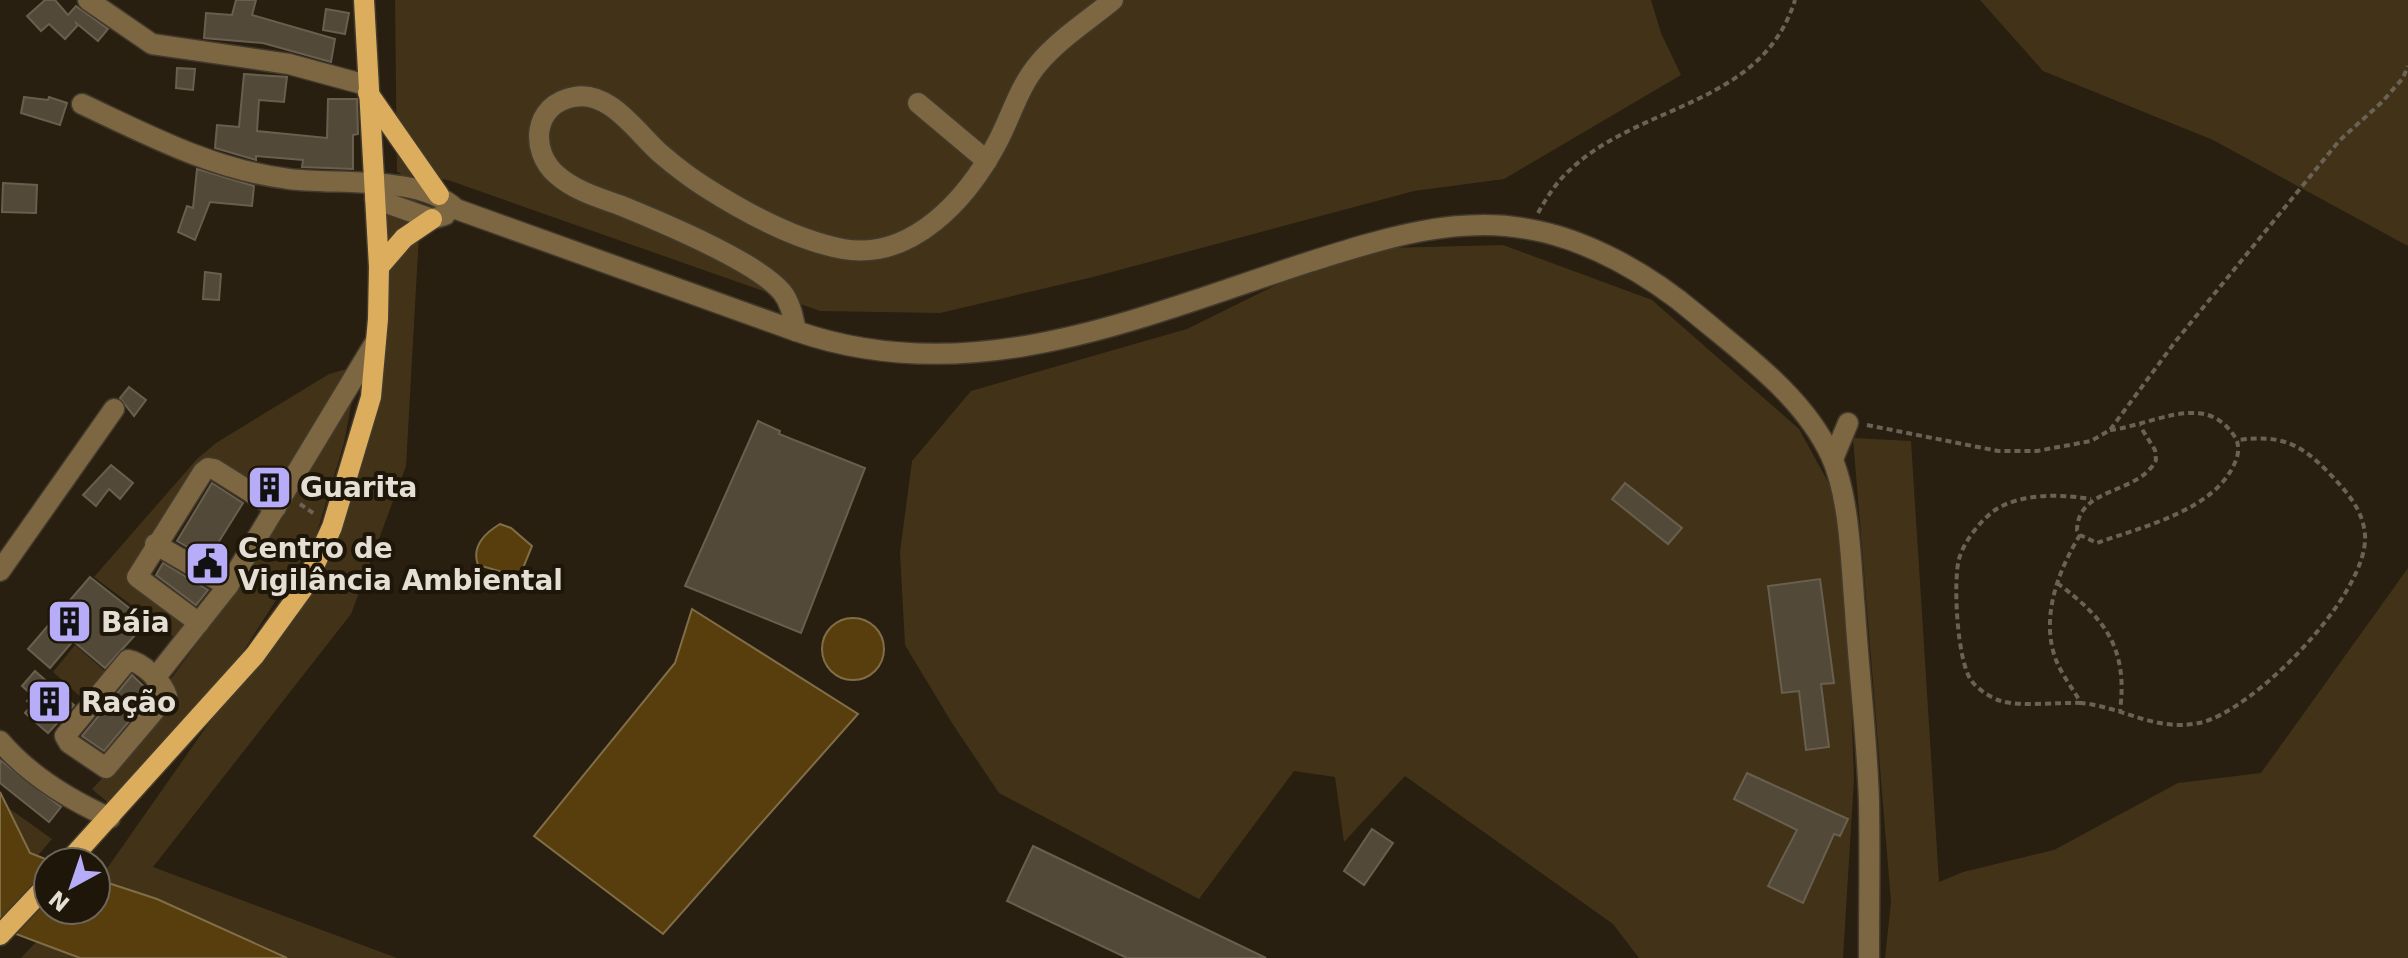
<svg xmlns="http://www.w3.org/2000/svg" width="2408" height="958" font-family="'DejaVu Sans',sans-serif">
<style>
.green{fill:#423318}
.water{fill:#573e0c;stroke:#816e48;stroke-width:2}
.building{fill:#534939;stroke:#695f4f;stroke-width:2}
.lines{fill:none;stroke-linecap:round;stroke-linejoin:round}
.minor-casing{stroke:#423a2c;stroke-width:23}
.major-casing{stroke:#423a2c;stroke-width:23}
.path{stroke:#6a6256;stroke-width:4;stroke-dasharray:6 4;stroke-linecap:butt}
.minor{stroke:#7d6742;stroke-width:20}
.major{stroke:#dbad5d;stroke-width:20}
.labels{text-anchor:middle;stroke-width:8;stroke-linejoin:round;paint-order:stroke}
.poi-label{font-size:28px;font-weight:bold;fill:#e4ded5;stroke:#1e1608;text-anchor:start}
</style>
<rect width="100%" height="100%" fill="#281f11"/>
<g class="green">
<polygon points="395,0 1651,0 1661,33 1681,75 1504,179 1414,191 1093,277 940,313 820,311 448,180 412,174 419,234 406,466 351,614 153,867 397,958 287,958 157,899 99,880 305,586 361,431 374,186 401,173 397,172"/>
<polygon points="1980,0 2408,0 2408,246 2213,140 2043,71"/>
<polygon points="1503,245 1652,300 1799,429 1844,511 1854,778 1843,958 1639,958 1613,924 1405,776 1344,842 1335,777 1294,771 1199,899 999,793 952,723 905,645 900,552 912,461 971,391 1187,329 1349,249"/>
<polygon points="347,369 282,482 264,471 253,487 215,462 132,578 190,619 174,637 94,577 197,459 216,443 329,374"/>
<polygon points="355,384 344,443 315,539 246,647 206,700 112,806 92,789 159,719 177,693 167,684 230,599"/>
<polygon points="1853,438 1911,441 1939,882 1963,872 2054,850 2178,783 2261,773 2408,568 2408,958 1885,958 1891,902"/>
<polygon points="75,645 106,672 83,699 53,672"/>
<polygon points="0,802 52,839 0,899"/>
<polygon points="36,942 80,958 21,958"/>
</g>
<g class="water">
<path d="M 500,524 L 511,528 L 532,546 L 521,573 L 509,574 L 478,565 C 471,546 485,533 500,524 Z"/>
<polygon points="692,609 858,714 663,934 534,836 675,663"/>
<circle cx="853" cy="649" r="31"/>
<polygon points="0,792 30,853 53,862 48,862 48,910 96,910 96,879 157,899 287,958 80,958 0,928"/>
</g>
<g class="building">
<polygon points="45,0 55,0 68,15 76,6 108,29 98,41 75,22 78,25 65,39 49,24 41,31 27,16"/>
<polygon points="236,0 256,0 252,15 335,39 331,62 263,43 204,38 206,13 232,15"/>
<polygon points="326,9 349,13 345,34 323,30"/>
<polygon points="177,68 195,69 193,90 176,88"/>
<polygon points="244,74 287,77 284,102 259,100 257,131 327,138 328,99 357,99 358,134 353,135 353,169 302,167 303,160 256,156 256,160 215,148 217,125 239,127"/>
<polygon points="24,97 48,100 49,97 67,103 60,125 21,113"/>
<polygon points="197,169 254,186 252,206 210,202 195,240 178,232 187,206 193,208"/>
<polygon points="3,183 37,185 36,213 2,212"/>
<polygon points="205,272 221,274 219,300 203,299"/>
<polygon points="129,387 146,400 134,416 120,398"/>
<polygon points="758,421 780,431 779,434 865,468 801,633 685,586"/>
<polygon points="111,465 133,483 120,499 109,489 96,506 83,495"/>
<polygon points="212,483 243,503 208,559 177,541"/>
<polygon points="1625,483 1682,528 1668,544 1612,499"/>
<polygon points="163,563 208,590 196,605 156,575"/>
<polygon points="90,577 147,622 105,668 73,641 50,668 28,649"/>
<polygon points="1820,579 1834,683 1821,684 1829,747 1806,750 1799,691 1782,693 1768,586"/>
<polygon points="35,671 74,705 48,733 25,713 32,705 27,701 32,695 22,686"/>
<polygon points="132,675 152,694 104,751 82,736"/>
<polygon points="0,760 61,807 49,822 0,783"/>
<polygon points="1747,773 1848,819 1840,836 1834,834 1803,903 1768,886 1797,830 1734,799"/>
<polygon points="1372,829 1393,843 1364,885 1344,871"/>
<polygon points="1033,846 1266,958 1127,958 1007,901"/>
</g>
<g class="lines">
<defs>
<g id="minor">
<polyline points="88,0 152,44 289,64 366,85"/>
<polyline points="918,103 987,161"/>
<path d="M 82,104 C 150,136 214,170 289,179 C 337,185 421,175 456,209 L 796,331 C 973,393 1142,316 1309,262 C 1379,240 1454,215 1528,229 C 1588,239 1650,275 1696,314 C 1745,355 1804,397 1831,456 C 1850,497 1851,566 1855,611 C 1859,674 1867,738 1869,801 C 1870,853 1869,906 1869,958"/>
<polyline points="375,199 432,219 445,215"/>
<path d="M 796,331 C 793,318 791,303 782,292 C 756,261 661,222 622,206 C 600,198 575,191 557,175 C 529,151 533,104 574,97 C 610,90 637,133 661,154 C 675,166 689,177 705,187 C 744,212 796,240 843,249 C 912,261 967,199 997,143 C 1011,117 1019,86 1039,63 C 1059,39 1089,20 1113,0"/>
<polyline points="1833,459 1848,423"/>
<polyline points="155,544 228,586"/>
<polyline points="0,571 114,409"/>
<polyline points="199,623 137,577 203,472 208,468 214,469 276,508"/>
<path d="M 128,660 C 142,662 163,682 167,696 L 106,768 L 69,743 L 65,736 Z"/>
<polyline points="155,678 228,586 376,341"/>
<path d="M 0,741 C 29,775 70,800 110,818"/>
</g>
<g id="major">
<polyline points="368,93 439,195"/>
<polyline points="379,267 404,238 432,219"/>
<polyline points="68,862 255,655 305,586 332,527 371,397 378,319 379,267 364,0"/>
<polyline points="0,935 48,884"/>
</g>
</defs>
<use href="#minor" class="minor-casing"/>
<use href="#major" class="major-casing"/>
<g class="path">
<path d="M 1538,213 C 1547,197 1557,181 1571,169 C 1641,103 1762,106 1795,0"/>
<polyline points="1867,425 1998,451 2037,451 2091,441 2110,430 2175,342 2339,141 2382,102 2403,78 2408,66"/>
<path d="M 2110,430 C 2137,427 2169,412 2194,413 C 2212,413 2225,422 2235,437 C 2239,443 2239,453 2236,460 C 2217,510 2144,526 2097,543 L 2080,535 L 2077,530 C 2078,486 2139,495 2156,460 L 2155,450 L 2140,426"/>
<polyline points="300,504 316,515"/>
<path d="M 2080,535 C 2058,571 2040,618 2056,660 C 2062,675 2073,689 2081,703 C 2123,707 2155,732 2199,723 C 2253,712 2369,594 2365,535 C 2363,509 2346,491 2329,473 C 2299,442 2280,435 2238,440"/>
<path d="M 2057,583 C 2106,619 2128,649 2120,711"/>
<path d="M 2081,703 C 2058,702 2021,707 2001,701 C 1991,698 1977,689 1971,680 C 1957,660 1953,582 1959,559 C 1964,541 1981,520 1995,510 C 2021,493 2062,494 2091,499"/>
</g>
<use href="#minor" class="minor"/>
<use href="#major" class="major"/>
</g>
<defs>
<symbol id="building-square" viewBox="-11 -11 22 22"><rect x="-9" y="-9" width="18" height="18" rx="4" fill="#b6acf8" stroke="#1e1608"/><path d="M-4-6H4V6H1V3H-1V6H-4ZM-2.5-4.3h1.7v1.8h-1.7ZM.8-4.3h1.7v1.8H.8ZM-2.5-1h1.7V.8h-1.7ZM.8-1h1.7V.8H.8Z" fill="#111"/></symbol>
<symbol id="civic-square" viewBox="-11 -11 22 22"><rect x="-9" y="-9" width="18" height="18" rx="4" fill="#b6acf8" stroke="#1e1608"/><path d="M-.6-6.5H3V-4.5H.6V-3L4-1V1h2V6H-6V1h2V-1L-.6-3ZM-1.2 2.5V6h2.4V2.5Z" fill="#111"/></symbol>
</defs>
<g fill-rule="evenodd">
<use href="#building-square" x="244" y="462" width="51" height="51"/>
<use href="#civic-square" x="182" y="538" width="51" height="51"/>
<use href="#building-square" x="44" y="596" width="51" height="51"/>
<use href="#building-square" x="24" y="676" width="51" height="51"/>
</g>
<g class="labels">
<g class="poi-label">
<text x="300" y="497">Guarita</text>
<text x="238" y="558">Centro de<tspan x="238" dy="32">Vigilância Ambiental</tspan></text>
<text x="101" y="632">Báia</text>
<text x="81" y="712">Ração</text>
</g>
</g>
<g transform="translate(72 886) rotate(220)"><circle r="38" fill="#1e1608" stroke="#6d665a" stroke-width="2"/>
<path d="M0-6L14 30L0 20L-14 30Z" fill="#b6acf8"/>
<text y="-12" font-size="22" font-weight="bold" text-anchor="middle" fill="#e4ded5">N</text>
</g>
</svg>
